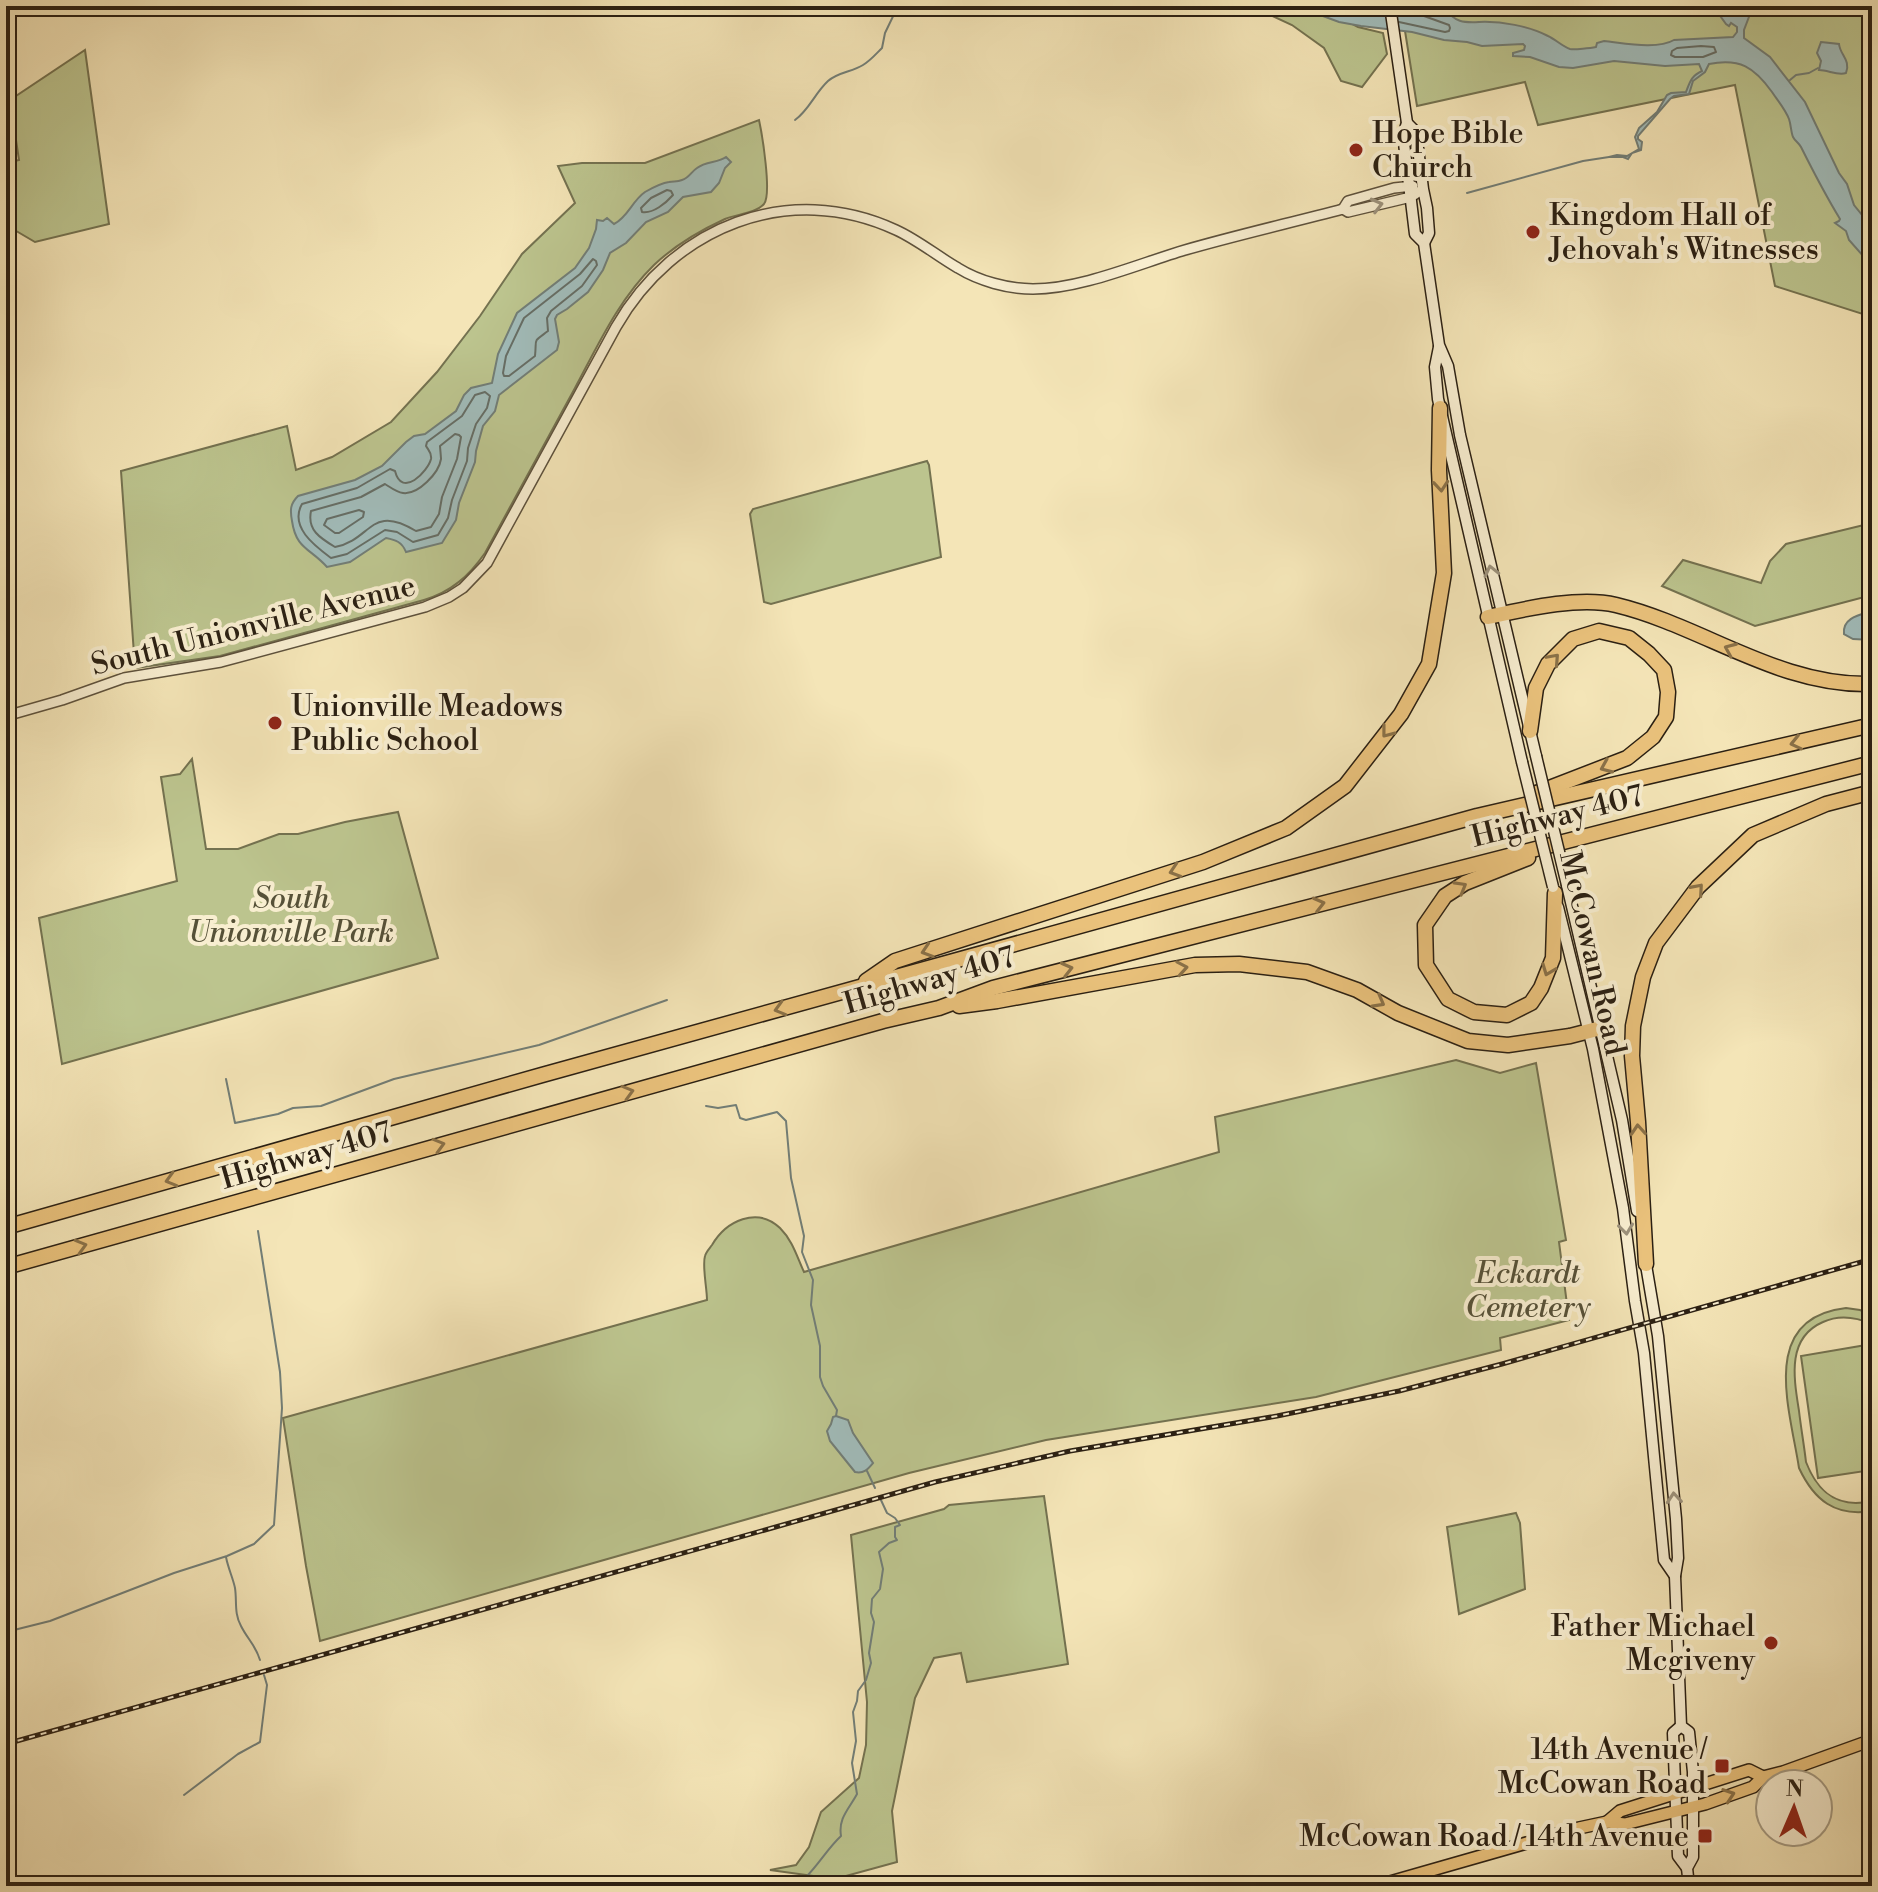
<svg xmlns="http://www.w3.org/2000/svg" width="1878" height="1892" font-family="'Libre Bodoni',serif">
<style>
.green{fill:#bcc48e;stroke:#747250;stroke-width:2}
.water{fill:#a1bcba;stroke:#727e77;stroke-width:2}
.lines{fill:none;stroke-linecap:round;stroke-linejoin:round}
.shore{stroke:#666e66;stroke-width:2}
.stream{stroke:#727e77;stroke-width:2}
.tertiary-casing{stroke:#5d513c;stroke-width:12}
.secondary-casing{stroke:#2b2013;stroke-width:13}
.primary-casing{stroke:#2b2013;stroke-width:14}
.motorway-casing{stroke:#2b2013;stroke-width:17}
.tertiary{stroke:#f8eed0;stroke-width:9}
.secondary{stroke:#f8eed0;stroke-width:10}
.primary{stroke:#eac27c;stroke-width:11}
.motorway{stroke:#eac27c;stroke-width:14}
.rail-casing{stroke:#2b2013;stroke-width:5}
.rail{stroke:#f8eed0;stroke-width:2;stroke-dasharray:6;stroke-linecap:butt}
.secondary-bridge-casing{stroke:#2b2013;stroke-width:13;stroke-linecap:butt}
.secondary-bridge{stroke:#f8eed0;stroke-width:10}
.oneway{stroke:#9c917b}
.oneway2{stroke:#8a7148}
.poi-dot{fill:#8f2418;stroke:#f8eed0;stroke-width:3}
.labels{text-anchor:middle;stroke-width:8;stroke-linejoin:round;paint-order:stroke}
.poi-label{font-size:30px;fill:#2b2013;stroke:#f8eed0;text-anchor:start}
.street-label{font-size:30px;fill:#2b2013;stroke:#f8eed0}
.park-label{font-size:30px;font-style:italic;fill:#565138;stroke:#f8eed0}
</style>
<rect width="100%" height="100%" fill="#f4e5b7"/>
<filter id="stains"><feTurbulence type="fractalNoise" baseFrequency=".0025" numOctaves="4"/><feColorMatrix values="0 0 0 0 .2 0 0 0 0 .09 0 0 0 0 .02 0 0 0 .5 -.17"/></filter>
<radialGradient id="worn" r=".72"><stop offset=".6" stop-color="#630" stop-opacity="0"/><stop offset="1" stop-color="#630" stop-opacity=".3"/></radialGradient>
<g class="green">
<polygon points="1251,6 1319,6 1358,27 1383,33 1387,54 1362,87 1341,81 1324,48 1292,25"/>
<polygon points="1401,6 1872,6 1872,317 1775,286 1735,85 1538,125 1525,82 1417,106"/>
<polygon points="85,50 109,224 35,242 6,225 6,163 19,160 10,100"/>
<path d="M 759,120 C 762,134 772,194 764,204 C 755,214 736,214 725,219 C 699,231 675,245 654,265 C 619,299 598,345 575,388 C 545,443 515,498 485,553 C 469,576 451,592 424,600 L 220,656 L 135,668 L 121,471 L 287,426 L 296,470 L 332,457 L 391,422 L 437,372 L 480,316 L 522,254 L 575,203 L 558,166 L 582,163 L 645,163 Z"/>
<polygon points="927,461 929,465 941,557 771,604 764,602 750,514 753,509"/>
<polygon points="1872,523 1872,595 1755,626 1662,586 1683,560 1761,583 1770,561 1786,544"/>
<polygon points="192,759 206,849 238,849 279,834 298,834 345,822 398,812 438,958 62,1064 39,918 177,881 161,777 180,774"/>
<path d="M 1456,1060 L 1500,1073 L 1536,1063 L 1566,1240 L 1559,1242 L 1569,1320 L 1500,1338 L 1501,1350 L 1316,1397 L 1046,1440 L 909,1473 L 320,1641 L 306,1566 L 283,1418 L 707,1300 C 707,1288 702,1266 705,1256 C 706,1252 709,1249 712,1245 C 726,1221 757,1206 780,1228 C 793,1241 797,1257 804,1272 L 1219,1152 L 1215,1117 Z"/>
<path d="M 1846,1308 L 1860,1310 L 1872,1315 L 1872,1324 C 1856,1317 1840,1314 1823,1322 C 1786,1338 1794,1379 1799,1411 C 1801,1428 1804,1445 1806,1462 C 1818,1493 1838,1509 1872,1501 L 1872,1511 C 1835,1517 1814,1500 1799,1468 C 1790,1409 1758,1318 1846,1308 Z"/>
<polygon points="1872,1344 1872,1470 1818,1478 1801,1356"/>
<polygon points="1044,1496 1068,1664 967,1682 961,1653 934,1658 915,1698 892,1811 897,1862 835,1879 770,1870 796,1865 809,1847 821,1812 859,1778 866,1745 867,1702 851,1535 944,1509 949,1505"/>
<polygon points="1516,1513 1520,1523 1525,1589 1459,1614 1447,1527"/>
</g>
<g class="water">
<path d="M 1296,6 L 1354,6 L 1372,9 L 1388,6 L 1420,6 L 1441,14 L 1445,13 L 1446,9 C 1454,22 1464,23 1479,22 C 1501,21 1529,26 1548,36 C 1555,39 1563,47 1570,49 C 1574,50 1591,48 1596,47 L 1597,43 L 1604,41 C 1624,43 1657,50 1674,40 L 1733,37 L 1737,32 L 1737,27 L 1731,23 L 1729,26 L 1726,24 L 1713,6 L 1763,6 L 1752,9 L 1744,30 L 1744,38 L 1770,57 L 1805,102 L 1839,173 L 1847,184 L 1854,205 L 1862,215 L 1865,225 L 1872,233 L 1872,266 L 1849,240 L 1846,231 L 1835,223 L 1839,221 L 1840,219 C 1826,196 1813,171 1801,147 C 1799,143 1795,141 1793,137 C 1791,132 1791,125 1789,119 C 1785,109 1778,101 1772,92 C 1754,67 1740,58 1709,64 L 1705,72 L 1693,81 L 1689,94 L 1674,96 L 1670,99 L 1638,136 L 1638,139 L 1642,142 L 1641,150 L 1632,153 L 1628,159 L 1623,157 L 1609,157 L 1617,155 L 1627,156 L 1639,149 L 1635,137 L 1639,128 L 1657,112 L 1667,95 L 1671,93 L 1686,92 C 1690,82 1691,76 1702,71 L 1699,64 L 1665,66 L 1614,61 L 1573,68 L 1559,67 L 1530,57 L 1513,56 L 1513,53 L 1524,50 L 1525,46 L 1523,44 L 1482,46 L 1467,42 L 1444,40 L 1412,32 L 1361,26 L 1339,22 Z"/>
<path d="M 1821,42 L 1839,44 C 1840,55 1851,60 1846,73 C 1838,76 1828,70 1819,70 L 1821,61 L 1817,53 Z"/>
<path d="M 726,157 L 731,162 L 725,168 L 719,183 L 711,192 L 683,197 L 668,212 L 646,222 L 626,243 L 610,253 L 603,270 L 588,292 L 567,309 L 557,315 L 555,319 L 559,342 L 557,350 L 499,395 L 495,411 L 483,426 L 476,451 L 475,462 L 459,503 L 456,520 L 442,543 L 406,552 C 402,542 396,540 386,538 L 350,562 L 327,567 C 310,548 296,549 292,521 C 290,510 290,504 298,496 L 355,480 L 382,466 L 406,442 L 414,436 L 425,434 L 456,411 L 464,395 L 471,388 L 492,383 L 498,354 L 517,313 L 575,268 L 589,248 L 596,229 L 597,220 L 603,221 L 607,218 L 614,224 C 628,217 632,201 645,192 C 652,188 661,183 669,182 C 674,181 677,182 682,180 C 689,178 691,172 697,168 C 706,161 718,163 726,157 Z"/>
<path d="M 1872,611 L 1872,640 L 1853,639 L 1844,634 C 1842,618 1859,615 1872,611 Z"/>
<path d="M 836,1416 L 848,1420 L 853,1433 L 873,1463 C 868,1469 864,1474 855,1472 L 830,1441 L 827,1431 L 831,1424 L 833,1417 Z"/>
</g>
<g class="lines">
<g class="shore">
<polyline points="1399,22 1445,32 1449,31 1450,28 1449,25 1424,16 1421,6"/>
<polygon points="1701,46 1714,47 1716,52 1703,57 1675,57 1671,55 1672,51 1677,48"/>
<path d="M 667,190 L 671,191 L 673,195 C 666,203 653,214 642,212 L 641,208 L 651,198 Z"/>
<path d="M 593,259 L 596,261 L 597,265 L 582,286 L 551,311 L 547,318 L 548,331 C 532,343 537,337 535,356 L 509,376 L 504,376 L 503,373 L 506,356 L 524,318 L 580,274 Z"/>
<path d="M 485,392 L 490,396 L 487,408 L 476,424 L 468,448 L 467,461 L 452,500 L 448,518 L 438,535 L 413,542 L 397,532 L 385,530 L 347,554 L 331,558 C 315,546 289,527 302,504 L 357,488 L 390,469 L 395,471 C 402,499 428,471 431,459 C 432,453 429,451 426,446 L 427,442 L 462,416 L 475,395 Z"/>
<path d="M 455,434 L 459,435 L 461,437 L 457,459 L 442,497 L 439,514 L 431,527 L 416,531 C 370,503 372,540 335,547 C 320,538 307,530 311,511 L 361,497 L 385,484 C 390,487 396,492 403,493 C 418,495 439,473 441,459 C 441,457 440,447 440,446 Z"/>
<polygon points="359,510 364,512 363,517 339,533 335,533 324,525 327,519"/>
</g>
<g class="stream">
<polyline points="1790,80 1796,75 1809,73 1818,68"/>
<path d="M 795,120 C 809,110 815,93 828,81 C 838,72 852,72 863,65 C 870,61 876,54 882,48 L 885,33 L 898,6"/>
<polyline points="1467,193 1583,161 1609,157"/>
<polyline points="226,1079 235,1123 278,1114 293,1108 321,1106 394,1079 539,1045 667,1000"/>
<polyline points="706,1106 718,1108 736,1105 740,1118 746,1120 777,1112 786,1121 791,1178 804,1236 802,1252 813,1280 811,1305 820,1346 820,1377 823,1386 837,1410 836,1416"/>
<polyline points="867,1471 875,1488"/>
<path d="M 226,1557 C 228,1568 233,1578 235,1588 C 237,1601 234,1614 241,1626 C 248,1640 255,1644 260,1660"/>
<polyline points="6,1632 50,1621 174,1573 227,1556 254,1544 274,1525 282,1408 280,1372 258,1231"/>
<polyline points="184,1795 238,1754 260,1742 267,1685 264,1675"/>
<path d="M 806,1877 C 819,1864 828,1848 841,1836 C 838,1818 849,1809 857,1794 L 852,1763 L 856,1741 L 853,1712 L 857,1701 L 858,1691 L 866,1680 L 871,1663 L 869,1653 L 874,1622 L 871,1613 L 872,1599 L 880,1589 L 883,1569 L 879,1552 L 889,1543 L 897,1540 L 895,1537 L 895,1527 L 900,1525 L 895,1518 L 887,1513 L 880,1498"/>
</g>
<defs>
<g id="tertiary">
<polyline points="1343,209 1348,201 1394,188 1413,186"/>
<path d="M 6,716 L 62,700 L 124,678 L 221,662 L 425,607 L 449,597 L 463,588 L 487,563 L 616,327 C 673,227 788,180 896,230 C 918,240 937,256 958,268 C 979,281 1008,289 1033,289 C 1081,289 1138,264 1185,250 C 1237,235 1290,223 1343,209 L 1348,212 L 1411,197 L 1423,189"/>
</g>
<g id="secondary">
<polyline points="1390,6 1407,123 1403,135 1415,234 1424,243 1439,345 1448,366 1460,435 1536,756"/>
<polyline points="1407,123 1416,132 1423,189 1427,208 1429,233 1424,243"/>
<polyline points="1439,347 1435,367 1438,399 1522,762"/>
<polyline points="1567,885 1622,1120 1637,1211"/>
<polyline points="1558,907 1593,1049 1623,1208 1635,1301 1644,1353 1664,1560 1675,1576"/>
<polyline points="1645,1259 1658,1336 1676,1519 1678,1558 1675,1576 1681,1726 1689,1732 1693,1772 1693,1857 1687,1868 1689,1886"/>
<polyline points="1681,1726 1673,1733 1678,1856 1687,1868"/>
</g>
<g id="primary">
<polyline points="1607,1822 1620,1811 1749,1770 1763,1777"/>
<polyline points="1376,1886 1579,1828 1607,1822 1625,1824 1705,1804 1753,1787 1763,1777 1783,1772 1872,1740"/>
</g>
<g id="motorway">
<path d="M 1488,617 C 1525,609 1579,596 1616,605 C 1703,626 1779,687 1872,684"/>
<polyline points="1530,731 1536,688 1548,664 1573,639 1599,631 1629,638 1649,654 1664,670 1668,692 1666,717 1653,737 1627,758 1534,794"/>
<polyline points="1528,858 1465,883 1445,896 1425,925 1426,965 1448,999 1474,1012 1507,1015 1531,1003 1541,988 1553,958 1555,893"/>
<polyline points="866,981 895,961 1203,862 1286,828 1345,786 1401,714 1429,664 1444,573 1439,470 1440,408"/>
<polyline points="959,1006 997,1001 1195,965 1239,964 1307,972 1357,990 1398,1013 1468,1041 1508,1045 1570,1036 1601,1028"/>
<polyline points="6,1227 542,1075 1477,816 1872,725"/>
<polyline points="1646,1264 1638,1122 1632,1056 1633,1026 1643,977 1656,943 1698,887 1753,835 1826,804 1872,792"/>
<polyline points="6,1267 883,1021 939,1008 993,988 1872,763"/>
</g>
</defs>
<use href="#tertiary" class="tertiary-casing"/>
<use href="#secondary" class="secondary-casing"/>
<use href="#primary" class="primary-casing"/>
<use href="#motorway" class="motorway-casing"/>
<use href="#tertiary" class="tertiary"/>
<use href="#secondary" class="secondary"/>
<use href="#primary" class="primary"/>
<use href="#motorway" class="motorway"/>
<defs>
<polyline id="rail" points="6,1744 935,1482 1070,1451 1277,1416 1399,1391 1502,1364 1872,1259"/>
</defs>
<use href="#rail" class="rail-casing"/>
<use href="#rail" class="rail"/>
<defs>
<g id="secondary-bridge">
<polyline points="1536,756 1567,885"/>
<polyline points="1522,762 1553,887"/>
</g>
</defs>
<use href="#secondary-bridge" class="secondary-bridge-casing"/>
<use href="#secondary-bridge" class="secondary-bridge"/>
</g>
<defs><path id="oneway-chevron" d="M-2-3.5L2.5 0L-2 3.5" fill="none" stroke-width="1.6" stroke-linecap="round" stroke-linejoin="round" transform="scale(2)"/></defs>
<g class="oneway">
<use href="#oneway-chevron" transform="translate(1377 205) rotate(-14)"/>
<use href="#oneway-chevron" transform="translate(1491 571) rotate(-103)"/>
<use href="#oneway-chevron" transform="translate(1626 1229) rotate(83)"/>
<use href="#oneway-chevron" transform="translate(1674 1498) rotate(-95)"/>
</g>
<g class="oneway2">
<use href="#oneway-chevron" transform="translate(1441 486) rotate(85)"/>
<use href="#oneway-chevron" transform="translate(1730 649) rotate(-157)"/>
<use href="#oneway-chevron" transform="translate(1554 659) rotate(-48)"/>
<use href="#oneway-chevron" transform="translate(1387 732) rotate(128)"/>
<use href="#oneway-chevron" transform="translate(1796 743) rotate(167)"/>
<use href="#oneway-chevron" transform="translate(1606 767) rotate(157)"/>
<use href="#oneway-chevron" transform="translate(1175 871) rotate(162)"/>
<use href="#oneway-chevron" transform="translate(1461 887) rotate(-30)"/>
<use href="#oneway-chevron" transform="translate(1698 889) rotate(-49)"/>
<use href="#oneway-chevron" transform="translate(1319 904) rotate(-14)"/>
<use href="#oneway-chevron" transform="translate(927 951) rotate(162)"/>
<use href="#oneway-chevron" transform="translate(1182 968) rotate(-10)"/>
<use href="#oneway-chevron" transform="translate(1067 969) rotate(-14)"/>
<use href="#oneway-chevron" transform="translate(1548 970) rotate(111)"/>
<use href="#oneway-chevron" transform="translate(1379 1002) rotate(29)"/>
<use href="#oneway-chevron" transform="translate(780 1009) rotate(164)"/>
<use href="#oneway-chevron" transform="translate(628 1092) rotate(-16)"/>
<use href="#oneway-chevron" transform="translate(1638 1130) rotate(-94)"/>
<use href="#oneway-chevron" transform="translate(439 1145) rotate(-16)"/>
<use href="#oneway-chevron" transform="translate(171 1180) rotate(164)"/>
<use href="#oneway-chevron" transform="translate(81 1246) rotate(-16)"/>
<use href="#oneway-chevron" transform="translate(1729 1795) rotate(-19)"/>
</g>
<g class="poi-dot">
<circle cx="1356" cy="150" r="8"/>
<circle cx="1533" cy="232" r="8"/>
<circle cx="275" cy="723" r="8"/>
<circle cx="1771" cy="1643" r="8"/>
<rect x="1714" y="1758" width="16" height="16" rx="4"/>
<rect x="1697" y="1828" width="16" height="16" rx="4"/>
</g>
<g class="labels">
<g class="poi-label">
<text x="1372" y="143">Hope Bible<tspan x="1372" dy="34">Church</tspan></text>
<text x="1549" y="225">Kingdom Hall of<tspan x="1549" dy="34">Jehovah's Witnesses</tspan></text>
<text x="291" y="716">Unionville Meadows<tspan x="291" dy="34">Public School</tspan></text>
<text x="1755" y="1636" text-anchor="end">Father Michael<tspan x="1755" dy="34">Mcgiveny</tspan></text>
<text x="1706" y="1759" text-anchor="end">14th Avenue /<tspan x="1706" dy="34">McCowan Road</tspan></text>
<text x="1689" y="1846" text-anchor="end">McCowan Road / 14th Avenue</text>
</g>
<g class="street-label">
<text transform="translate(253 625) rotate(-14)" y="10">South Unionville Avenue</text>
<text transform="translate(1557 816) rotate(-14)" y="10">Highway 407</text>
<text transform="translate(1593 953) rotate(77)" y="10">McCowan Road</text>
<text transform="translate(929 980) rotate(-16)" y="10">Highway 407</text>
<text transform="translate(306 1155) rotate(-16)" y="10">Highway 407</text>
</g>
<g class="park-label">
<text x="291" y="908">South<tspan x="291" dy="34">Unionville Park</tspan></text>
<text x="1528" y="1283">Eckardt<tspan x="1528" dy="34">Cemetery</tspan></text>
</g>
</g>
<rect width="1878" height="1892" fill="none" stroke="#f4e5b7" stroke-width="32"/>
<rect x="8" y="8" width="1862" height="1876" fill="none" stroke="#2b2013" stroke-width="4"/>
<rect x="16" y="16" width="1846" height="1860" fill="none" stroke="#2b2013" stroke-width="2"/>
<g transform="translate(1794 1808) rotate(2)"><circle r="38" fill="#f8eed0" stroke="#a69c84" stroke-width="2"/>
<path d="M0-6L14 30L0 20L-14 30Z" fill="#8f2418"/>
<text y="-12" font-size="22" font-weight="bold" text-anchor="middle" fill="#2b2013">N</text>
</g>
<rect width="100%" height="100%" filter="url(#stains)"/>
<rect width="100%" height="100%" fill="url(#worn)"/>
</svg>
